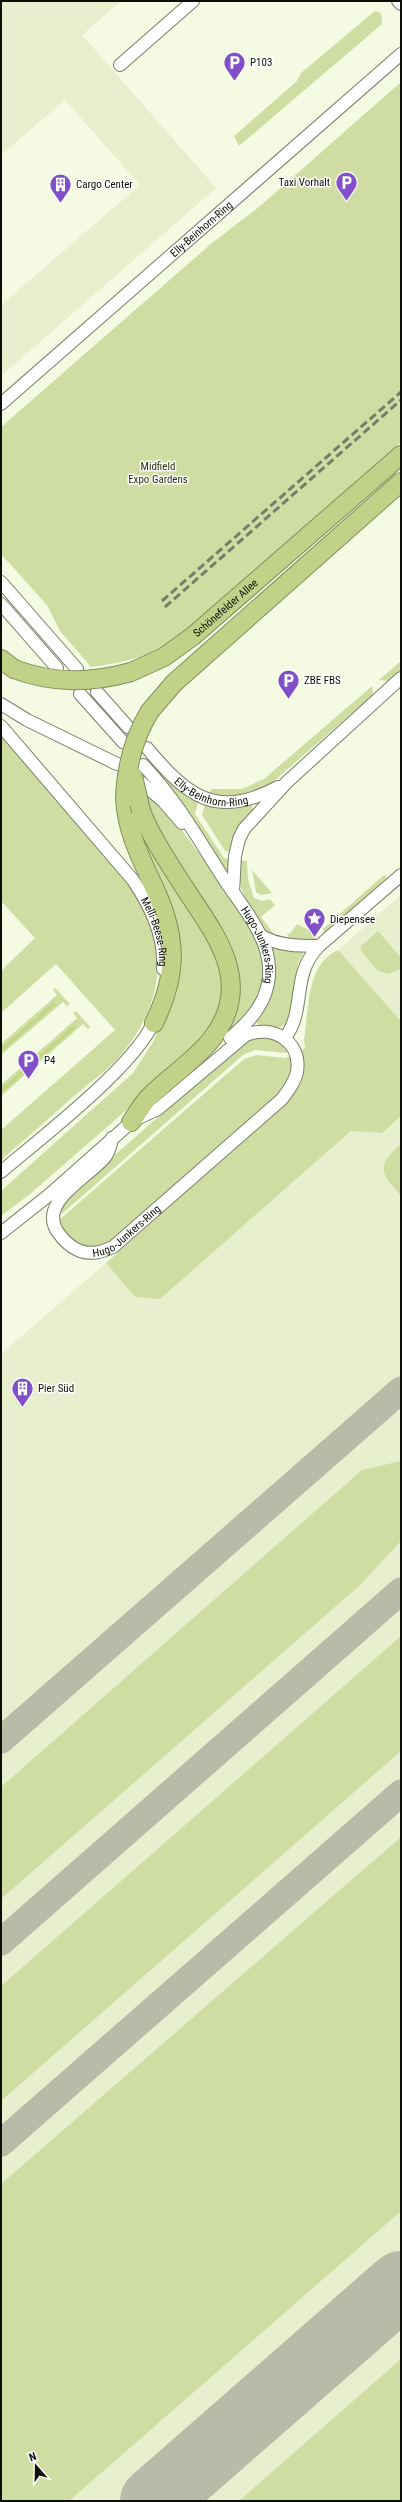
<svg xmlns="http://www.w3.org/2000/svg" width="402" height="2502" font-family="'Roboto Condensed',sans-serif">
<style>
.built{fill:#e7efcf}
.green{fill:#cfdda3}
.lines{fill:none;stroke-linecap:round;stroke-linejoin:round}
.stream{stroke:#c3d581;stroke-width:3}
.taxiway{stroke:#b6bca7;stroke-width:27}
.runway{stroke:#b6bca7;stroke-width:68}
.minor-casing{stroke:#797e69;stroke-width:14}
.highway-casing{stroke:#828d5b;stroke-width:20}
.minor{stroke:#fff;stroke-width:12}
.highway{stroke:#c1d188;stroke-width:18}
.rail{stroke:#787c6c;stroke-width:3;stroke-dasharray:8 4;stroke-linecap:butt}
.highway-bridge-casing{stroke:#828d5b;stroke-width:20;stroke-linecap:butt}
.highway-bridge{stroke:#c1d188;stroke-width:18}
.labels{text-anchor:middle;stroke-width:3;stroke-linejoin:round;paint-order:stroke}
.poi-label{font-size:11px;fill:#0d0e07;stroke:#fff;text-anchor:start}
.street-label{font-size:11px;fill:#0d0e07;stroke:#fff}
.park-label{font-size:11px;fill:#2b320e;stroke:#fff}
</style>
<rect width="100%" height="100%" fill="#f4fbe2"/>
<g class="built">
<polygon points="1,1 121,1 82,35 216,188 1,376 1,305 140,185 65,100 1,155"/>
<polygon points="401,895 401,1021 338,950"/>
<polygon points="401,1116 401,2501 1,2501 1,1354 106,1263 135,1297 160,1299 351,1131 382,1133"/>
</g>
<g class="green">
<polygon points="375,11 381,13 382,24 239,146 234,136 297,81 301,73"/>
<path d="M 401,82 L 401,442 L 180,636 C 148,657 128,662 91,667 L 60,631 L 47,605 L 1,554 L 1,427 L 212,243 L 259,207 Z"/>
<polygon points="401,661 401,670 389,681 379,680"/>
<path d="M 372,686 L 373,695 L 267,787 C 246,795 231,798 209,794 L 211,789 L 242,789 L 264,779 Z"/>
<path d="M 1,734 L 130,883 C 170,942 166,1002 120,1056 C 107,1071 89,1083 74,1096 C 50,1118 25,1139 1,1160 L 1,1130 L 115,1030 L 56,964 L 1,1013 L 1,971 L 35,938 L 1,901 Z"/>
<polygon points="146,758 177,789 198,802 195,814 224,858 229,859 228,873 145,762"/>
<path d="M 147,791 C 179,823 204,859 229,896 C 240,913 253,930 260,948 C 264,959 265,973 262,984 C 257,1010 237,1025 219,1041 L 235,999 L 175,861 L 150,814 L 144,794 Z"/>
<polygon points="205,804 233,809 252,805 253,811 231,852 225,851 202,815"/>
<polygon points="133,818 223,964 221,1009 192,1053 30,1194 1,1216 1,1191 133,1073 153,1042 170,1001"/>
<path d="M 238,860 L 247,861 L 248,879 L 254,898 L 262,901 L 270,899 L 275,905 L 261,917 L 274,934 C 260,933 241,893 239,879 C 237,873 238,866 238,860 Z"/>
<polygon points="252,870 272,893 261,895 256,892"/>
<polygon points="385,874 386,882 324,936 323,929"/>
<polygon points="297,924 309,930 318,940 313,942 289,939 287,933 290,934"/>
<polygon points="378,931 401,958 401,969 388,974 378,971 361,951 361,946"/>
<path d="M 271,947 L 302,951 L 303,954 L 298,964 L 288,1022 L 280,1027 L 261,1027 L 256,1022 C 275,1002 278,972 271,947 Z"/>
<path d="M 338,950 L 401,1021 L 401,1116 L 382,1133 L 351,1131 L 160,1299 L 135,1297 L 106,1263 L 289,1100 C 301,1084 306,1070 300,1051 L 305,1048 L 304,1040 C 309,1009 306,964 338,950 Z"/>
<polygon points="55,988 70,1004 67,1006 63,1002 1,1055 1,1044 57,995 53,990"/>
<polygon points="76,1011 90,1027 88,1029 83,1024 1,1096 1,1085 77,1018 73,1013"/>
<polygon points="263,1036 280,1041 289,1051 285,1053 255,1050 243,1055 63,1213 59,1214 61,1207 76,1189 241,1044"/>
<path d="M 257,1055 L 285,1058 L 291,1056 C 295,1073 286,1084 276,1098 L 106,1245 C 84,1250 67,1243 59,1220 L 244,1059 Z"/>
<path d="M 401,1144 L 401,1196 C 381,1173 375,1166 401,1144 Z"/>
<polygon points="401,1461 401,1541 359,1586 1,1899 1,1787 362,1470"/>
<polygon points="401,1636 401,1751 1,2101 1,1986"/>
<polygon points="401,1837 401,2211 69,2501 1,2501 1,2184"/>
<polygon points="401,2359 401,2501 239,2501"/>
</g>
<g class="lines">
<g class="stream">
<polyline points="1,1050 54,1004"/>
<polyline points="1,1091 74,1027"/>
</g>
<g class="taxiway">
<polyline points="1,1740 401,1390"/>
<polyline points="1,1942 401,1591"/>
<polyline points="1,2143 401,1793"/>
</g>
<polyline class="runway" points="154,2501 401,2285"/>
<defs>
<g id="minor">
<polyline points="398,1 401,4"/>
<polyline points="120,65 193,1"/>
<path id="s1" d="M 1,404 L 401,54"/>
<polyline points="1,582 77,669"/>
<polyline points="1,604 57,668"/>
<polyline points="97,692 128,727"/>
<polyline points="80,694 123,742"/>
<polyline points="1,704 27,720 117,764"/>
<path id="s2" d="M 1,726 L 133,880 C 151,907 165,936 163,969"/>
<path id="s3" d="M 147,748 C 187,796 216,820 278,787"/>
<path id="s4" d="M 143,765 C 177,801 196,835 222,876 C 241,906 272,938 269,976 C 267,1003 250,1021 230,1038"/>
<polyline points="142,783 163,801 182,823"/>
<polyline points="233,892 235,856 239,839 244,829 287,782 401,678"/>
<path d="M 260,935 C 278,946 299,946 319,946"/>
<path d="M 285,1038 C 307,1008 290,976 319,946 L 401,875"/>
<path id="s5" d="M 112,1138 C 111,1144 109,1151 106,1156 C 91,1176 38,1201 57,1231 C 63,1240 70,1247 80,1251 C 92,1255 102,1252 113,1247 L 282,1099 C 288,1091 295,1082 297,1072 C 302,1041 272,1024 246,1035 L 158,1109 L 132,1121"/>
<path d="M 1,1172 C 38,1140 145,1059 156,1015"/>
<polyline points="1,1233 49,1195 137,1117"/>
</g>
<g id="highway">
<polyline points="1,659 14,669"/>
<path id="s6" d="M 131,672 L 164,657 L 193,636 L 401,455"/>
<polyline points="150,711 174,683 401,482"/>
<path d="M 125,799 C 127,835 144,864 158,896 C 178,943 176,978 154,1023"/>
<path d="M 131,1122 C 137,1114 142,1104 149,1097 C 168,1078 194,1061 211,1040 C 255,984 217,937 186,890 C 170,865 152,839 141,811"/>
</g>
</defs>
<use href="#minor" class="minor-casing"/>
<use href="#highway" class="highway-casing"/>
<use href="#minor" class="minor"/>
<use href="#highway" class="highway"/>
<g class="rail">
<polyline points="162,601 401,392"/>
<polyline points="165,607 401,400"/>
</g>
<defs>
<g id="highway-bridge">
<path d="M 14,669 C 54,684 91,683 131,672"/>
<polyline points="133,776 141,811"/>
<path d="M 125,799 C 126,768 134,737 150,711"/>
</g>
</defs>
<use href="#highway-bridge" class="highway-bridge-casing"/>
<use href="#highway-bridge" class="highway-bridge"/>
</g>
<defs>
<symbol id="parking-pin" viewBox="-11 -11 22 30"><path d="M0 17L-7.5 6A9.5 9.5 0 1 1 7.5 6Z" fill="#8150c9" stroke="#fff"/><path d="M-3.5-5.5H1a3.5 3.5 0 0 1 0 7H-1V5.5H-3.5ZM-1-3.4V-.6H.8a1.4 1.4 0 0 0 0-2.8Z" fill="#fff"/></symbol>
<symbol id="building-pin" viewBox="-11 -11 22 30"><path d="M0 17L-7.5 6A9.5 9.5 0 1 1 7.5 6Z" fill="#8150c9" stroke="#fff"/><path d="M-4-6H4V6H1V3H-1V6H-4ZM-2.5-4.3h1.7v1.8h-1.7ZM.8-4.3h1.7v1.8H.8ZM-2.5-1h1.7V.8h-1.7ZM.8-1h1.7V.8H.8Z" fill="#fff"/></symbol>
<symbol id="sight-pin" viewBox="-11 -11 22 30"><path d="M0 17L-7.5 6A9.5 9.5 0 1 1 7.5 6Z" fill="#8150c9" stroke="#fff"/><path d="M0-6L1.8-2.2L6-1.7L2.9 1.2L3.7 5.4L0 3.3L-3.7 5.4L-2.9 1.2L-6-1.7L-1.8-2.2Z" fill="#fff"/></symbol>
</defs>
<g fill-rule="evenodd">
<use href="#parking-pin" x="222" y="50" width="25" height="34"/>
<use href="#parking-pin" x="334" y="170" width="25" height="34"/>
<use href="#building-pin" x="48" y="172" width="25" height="34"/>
<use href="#parking-pin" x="276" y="668" width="25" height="34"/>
<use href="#sight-pin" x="302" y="906" width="25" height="34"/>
<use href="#parking-pin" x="16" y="1048" width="25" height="34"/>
<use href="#building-pin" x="10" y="1376" width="25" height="34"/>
</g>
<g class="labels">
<g class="poi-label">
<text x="250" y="66">P103</text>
<text x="330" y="186" text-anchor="end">Taxi Vorhalt</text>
<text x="76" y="188">Cargo Center</text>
<text x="304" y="684">ZBE FBS</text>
<text x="330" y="923">Diepensee</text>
<text x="44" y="1064">P4</text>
<text x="38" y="1392">Pier Süd</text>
</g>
<g class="street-label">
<text dy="4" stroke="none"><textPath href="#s1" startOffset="266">Elly-Beinhorn-Ring</textPath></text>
<text dy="4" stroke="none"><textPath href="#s6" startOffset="115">Schönefelder Allee</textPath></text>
<text dy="4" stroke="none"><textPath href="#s3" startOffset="82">Elly-Beinhorn-Ring</textPath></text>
<text dy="4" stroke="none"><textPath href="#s2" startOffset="260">Melli-Beese-Ring</textPath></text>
<text dy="4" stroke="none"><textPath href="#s4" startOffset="216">Hugo-Junkers-Ring</textPath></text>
<text dy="4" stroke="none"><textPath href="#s5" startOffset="201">Hugo-Junkers-Ring</textPath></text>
</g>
<g class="park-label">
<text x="158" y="470">Midfield<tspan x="158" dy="13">Expo Gardens</tspan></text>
</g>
</g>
<rect width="402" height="2502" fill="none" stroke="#0d0e07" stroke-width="4"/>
<g transform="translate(36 2466) rotate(340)" stroke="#ffffff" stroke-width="3" paint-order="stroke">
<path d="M0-3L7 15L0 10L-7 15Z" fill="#0d0e07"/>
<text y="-6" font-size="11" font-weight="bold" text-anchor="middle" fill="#0d0e07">N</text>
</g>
</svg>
